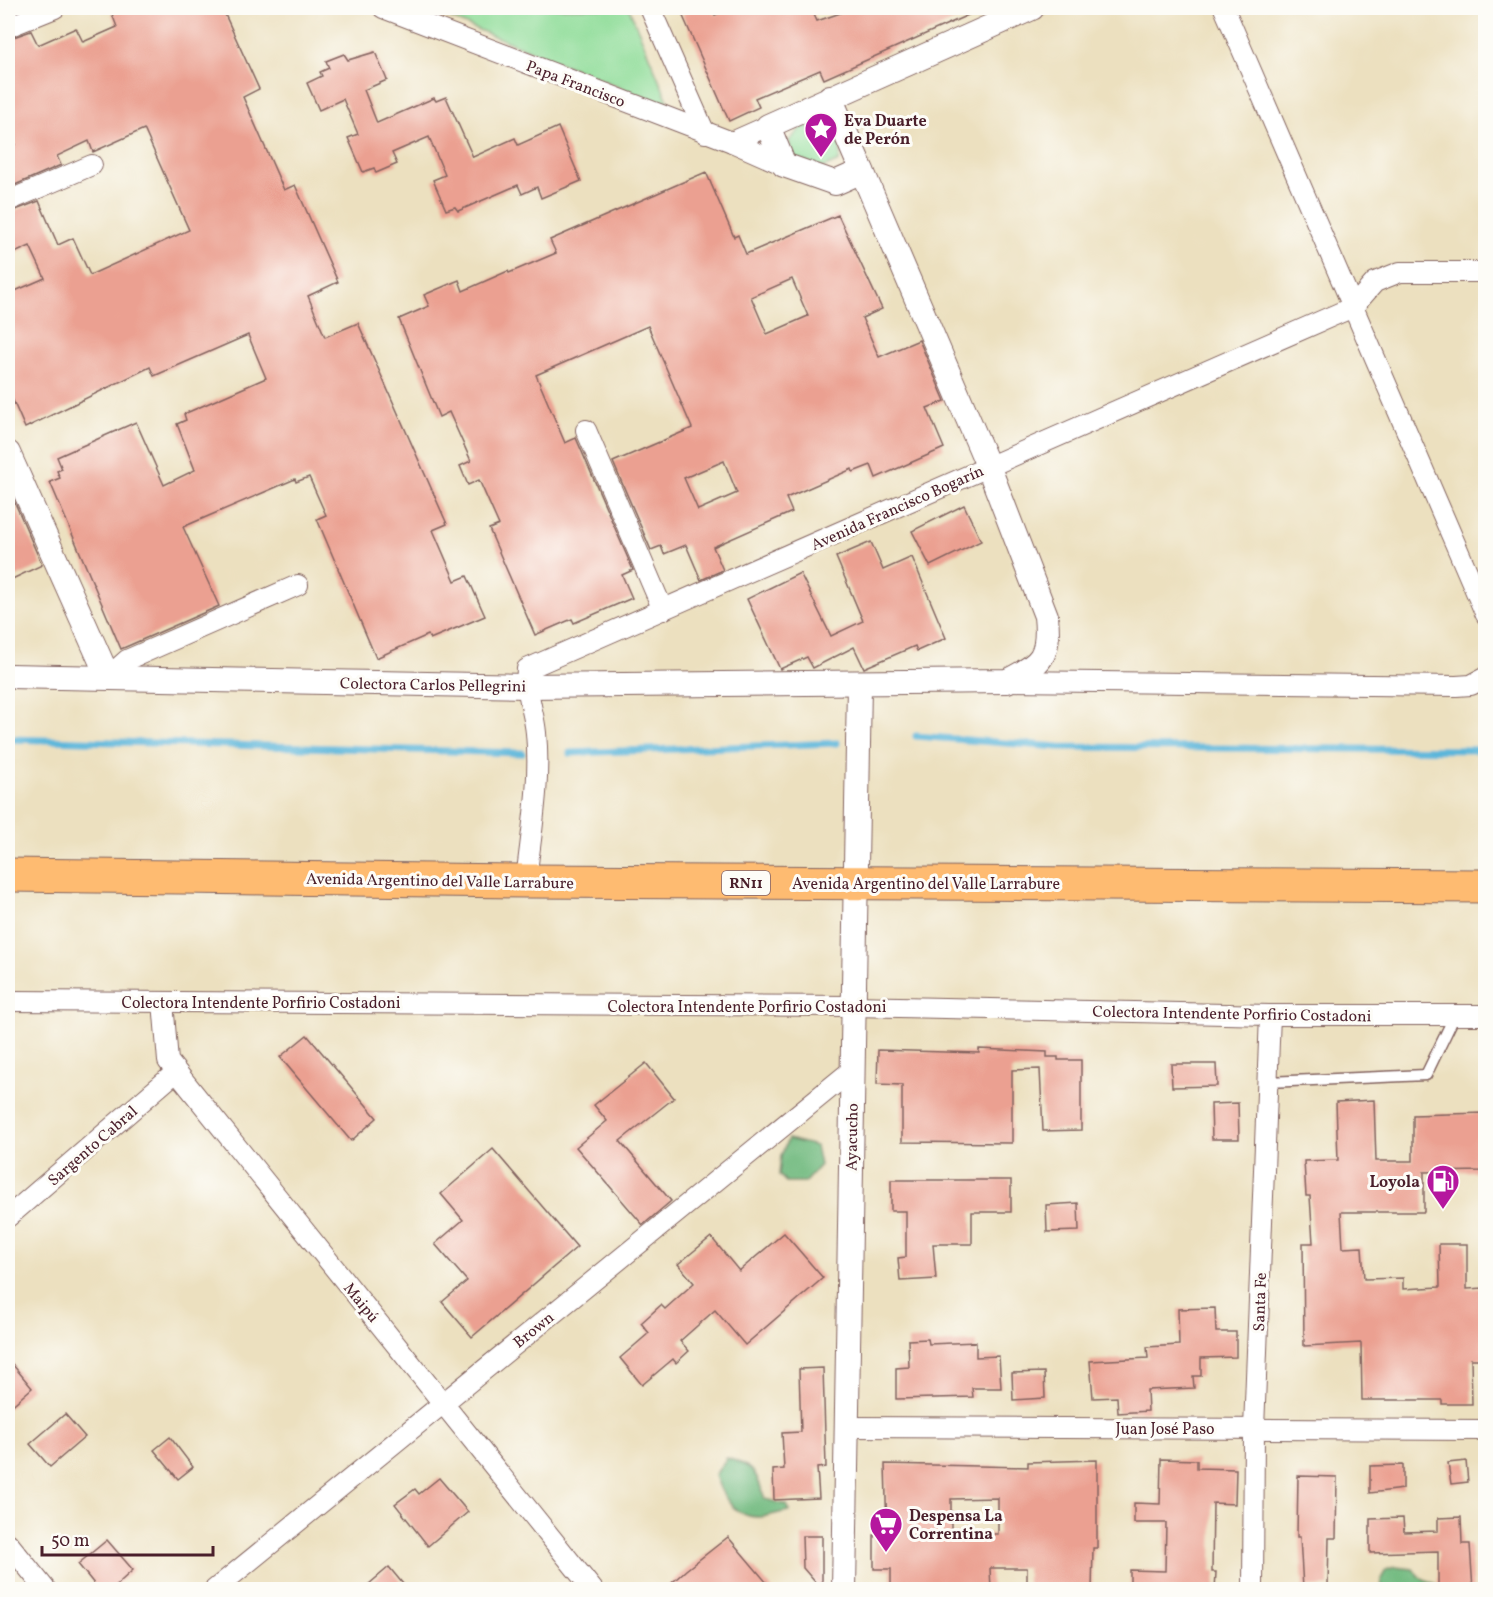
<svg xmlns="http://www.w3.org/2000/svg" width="1493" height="1597" font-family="Vollkorn,serif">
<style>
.green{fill:#90dd9a;stroke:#6d7e62;stroke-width:1.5}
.forest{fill:#74bc82;stroke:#5f6e56;stroke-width:1.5}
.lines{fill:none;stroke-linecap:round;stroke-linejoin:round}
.stream{stroke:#5cb6da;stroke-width:7}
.building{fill:#eba091;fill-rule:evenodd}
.service-casing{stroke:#83635f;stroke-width:13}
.minor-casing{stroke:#83635f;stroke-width:22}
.tertiary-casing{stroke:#83635f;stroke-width:26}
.trunk-casing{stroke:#83635f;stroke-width:35}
.service{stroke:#fff;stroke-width:10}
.minor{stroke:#fff;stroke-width:20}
.tertiary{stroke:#fff;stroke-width:24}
.trunk{stroke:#febb71;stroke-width:33}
.labels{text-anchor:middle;stroke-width:6;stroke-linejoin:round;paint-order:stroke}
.shield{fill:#fdfcf7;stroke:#806168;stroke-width:1.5}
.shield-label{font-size:15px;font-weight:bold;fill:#4a1f2b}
.street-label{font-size:16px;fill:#4a1f2b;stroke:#fdfcf7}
.poi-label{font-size:16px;font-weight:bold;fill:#4a1f2b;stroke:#fdfcf7;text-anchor:start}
</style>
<rect width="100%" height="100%" fill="#fdfcf7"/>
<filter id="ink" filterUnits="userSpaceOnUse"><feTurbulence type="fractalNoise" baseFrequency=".0167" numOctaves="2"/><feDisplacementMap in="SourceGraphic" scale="12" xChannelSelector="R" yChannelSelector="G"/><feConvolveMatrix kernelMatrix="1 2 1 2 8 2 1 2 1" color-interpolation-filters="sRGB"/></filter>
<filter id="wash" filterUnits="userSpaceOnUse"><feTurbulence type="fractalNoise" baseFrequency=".008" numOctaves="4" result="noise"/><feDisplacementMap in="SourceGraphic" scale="24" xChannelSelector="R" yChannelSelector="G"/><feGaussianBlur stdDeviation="1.35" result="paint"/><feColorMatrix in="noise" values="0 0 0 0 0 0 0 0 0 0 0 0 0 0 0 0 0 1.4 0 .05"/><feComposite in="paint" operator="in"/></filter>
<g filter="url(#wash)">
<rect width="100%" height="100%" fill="#ece0bf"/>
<g class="green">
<polygon points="425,8 629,8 671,108"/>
<polygon points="828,125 841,146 839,161 823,168 793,157 789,141 803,126"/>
</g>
<g class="forest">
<polygon points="788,1139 816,1146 820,1165 805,1182 786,1182 779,1175 781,1156"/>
<path d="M 727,1458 C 758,1468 755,1472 765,1499 L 787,1505 L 790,1511 C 781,1512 766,1517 759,1517 C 734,1518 721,1494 715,1475 Z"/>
<polygon points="1395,1567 1413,1569 1419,1577 1436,1584 1439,1589 1382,1589 1381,1579 1386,1570"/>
</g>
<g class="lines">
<g class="stream">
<polyline points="916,736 1059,747 1486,750"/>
<polyline points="8,739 522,753"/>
<polyline points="570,753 837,743"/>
</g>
</g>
<g id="blocks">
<g class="building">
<polygon points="126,8 202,8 205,14 222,8 259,89 243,97 284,190 295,185 338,282 308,296 325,337 358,323 447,524 433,530 455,581 467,576 485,616 430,639 428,635 376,658 317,519 326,515 309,477 296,482 295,479 183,527 219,606 121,649 50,482 60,478 57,471 62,469 57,457 136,422 164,485 195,470 177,424 186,420 184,414 266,378 248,335 154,376 150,367 25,428 8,389 8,294 45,278 30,246 8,256 8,213 39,201 58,245 73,238 90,275 189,230 144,129 93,152 89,141 57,156 61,165 8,188 8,147 15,144 8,128 8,39 31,31 38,45 76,28 83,42 117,27 112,14"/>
<polygon points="697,8 712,8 715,15 732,8 811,8 817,21 855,8 984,8 824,79 820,70 755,98 759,107 729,121 682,14"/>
<polygon points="375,52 387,80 364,90 377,123 434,98 436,101 446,97 473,157 515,138 518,145 558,127 581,181 541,198 537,187 522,194 518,185 458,211 455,207 446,210 433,180 445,175 429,137 392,153 397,164 376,173 374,168 363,172 348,138 358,134 343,99 319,110 307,83 322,76 320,72 329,68 326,61 344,54 348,60"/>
<path d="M 706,172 L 734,237 L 738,235 L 746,254 L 838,215 L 882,309 L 862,318 L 879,357 L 919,340 L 945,401 L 927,408 L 944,448 L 876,478 L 871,465 L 853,472 L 852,469 L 786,498 L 792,512 L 713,547 L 723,570 L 701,580 L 686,545 L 664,554 L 661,546 L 651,550 L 613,462 L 692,428 L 648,326 L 536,375 L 565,443 L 576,438 L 633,570 L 622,575 L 632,598 L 574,623 L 572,619 L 535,635 L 489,529 L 499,525 L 479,480 L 468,485 L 460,466 L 471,461 L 449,412 L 439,417 L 399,319 L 429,306 L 424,295 L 459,280 L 463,291 L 508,271 L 509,273 L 556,253 L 550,240 ZM 792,279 L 808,316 L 767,334 L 751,297 ZM 724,461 L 737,493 L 698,510 L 684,478 Z"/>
<polygon points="8,487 42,565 8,581"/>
<polygon points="964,505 981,541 930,566 912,531"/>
<polygon points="871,542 883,570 912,557 946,638 917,651 915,646 864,668 854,647 813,668 807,657 780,669 747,599 800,573 831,636 863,621 836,557"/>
<polygon points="307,1035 377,1118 351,1141 280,1057"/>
<polygon points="979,1049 1047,1052 1047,1057 1058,1057 1058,1060 1081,1060 1081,1130 1043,1131 1040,1069 1012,1070 1012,1143 902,1142 902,1085 877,1084 878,1050 979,1053"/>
<polygon points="646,1063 674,1098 620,1141 671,1201 643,1225 576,1147 607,1121 594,1105"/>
<polygon points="1171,1064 1216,1064 1217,1086 1172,1087"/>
<polygon points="1374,1100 1376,1161 1413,1161 1413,1115 1485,1113 1485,1171 1424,1172 1424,1212 1341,1212 1343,1248 1362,1247 1364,1279 1403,1278 1403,1289 1440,1287 1439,1244 1467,1244 1467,1289 1485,1288 1485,1359 1471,1359 1472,1404 1442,1404 1442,1400 1362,1400 1361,1343 1304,1346 1303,1243 1313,1243 1310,1196 1306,1196 1304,1161 1338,1160 1336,1102"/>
<polygon points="1238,1103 1239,1139 1212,1139 1211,1104"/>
<polygon points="493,1149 577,1247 472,1337 442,1302 467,1281 435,1244 463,1220 441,1194"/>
<polygon points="891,1180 1011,1180 1011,1212 972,1212 972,1244 933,1244 936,1279 900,1281 898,1258 906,1257 906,1211 891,1211"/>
<polygon points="1078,1203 1079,1231 1047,1232 1046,1205"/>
<polygon points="784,1233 823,1278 745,1345 715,1310 680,1341 689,1351 676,1363 673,1359 642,1385 620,1358 649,1333 641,1323 661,1305 665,1309 694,1283 678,1264 711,1237 739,1271"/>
<polygon points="1215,1308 1216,1332 1236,1332 1236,1357 1201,1358 1201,1376 1193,1376 1194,1388 1147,1390 1148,1411 1118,1413 1117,1397 1093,1398 1090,1361 1148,1358 1147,1347 1179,1345 1178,1309"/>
<polygon points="928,1339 929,1344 976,1342 976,1357 999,1356 1001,1388 972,1388 973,1397 896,1399 896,1368 909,1367 908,1340"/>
<polygon points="8,1359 32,1388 8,1409"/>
<polygon points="823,1368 826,1467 817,1468 819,1498 774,1500 773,1470 784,1469 782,1433 801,1432 799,1369"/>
<polygon points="1044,1372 1045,1398 1013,1400 1012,1373"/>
<polygon points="65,1414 85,1437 50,1467 30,1444"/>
<polygon points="170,1437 193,1467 178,1479 154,1450"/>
<polygon points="1161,1459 1197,1460 1197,1468 1236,1469 1235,1504 1213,1503 1212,1572 1216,1572 1215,1590 1130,1590 1130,1570 1165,1571 1166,1523 1134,1523 1134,1503 1160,1504"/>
<path d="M 1097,1460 L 1097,1548 L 1093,1548 L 1092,1590 L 1027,1586 L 1027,1568 L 990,1568 L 991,1590 L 891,1590 L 891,1569 L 874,1569 L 874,1535 L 887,1534 L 885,1464 L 1028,1467 L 1028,1462 ZM 998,1498 L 998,1534 L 951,1534 L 951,1499 Z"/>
<polygon points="1466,1461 1468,1482 1451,1484 1448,1463"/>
<polygon points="1403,1465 1403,1489 1370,1493 1370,1466"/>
<polygon points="1298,1476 1337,1477 1336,1538 1329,1538 1328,1586 1303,1588 1300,1537 1297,1537"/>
<polygon points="439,1478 468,1512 428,1546 395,1504 415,1489 419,1494"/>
<polygon points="1461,1517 1462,1544 1470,1544 1473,1590 1438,1590 1438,1551 1370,1553 1370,1519 1403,1518 1404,1532 1438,1531 1438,1518"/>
<polygon points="802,1536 822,1536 822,1590 803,1568"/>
<polygon points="728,1537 773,1590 664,1590 686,1570"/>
<polygon points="107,1540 133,1570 111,1590 99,1590 78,1564"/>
<polygon points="389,1567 408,1590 362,1590"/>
</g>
</g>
</g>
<g filter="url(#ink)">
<use href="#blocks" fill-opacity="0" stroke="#83635f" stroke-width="1.5"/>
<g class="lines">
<defs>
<polyline id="service" points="1268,1082 1426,1075 1455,1015"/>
<g id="minor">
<polyline points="383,8 732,142 784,165"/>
<polyline points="650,8 705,133"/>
<polyline points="1224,8 1486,615"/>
<polyline points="8,27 55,8"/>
<polyline points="732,142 768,126"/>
<polyline points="8,201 92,165"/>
<polyline points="586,430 663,610"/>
<polyline points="108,677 127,660 298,585"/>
<polyline points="1007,681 1456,686 1471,685 1486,677"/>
<path d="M 526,881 C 531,833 541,782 536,733 C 534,711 525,692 527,669 L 1353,307 L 1375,282 L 1400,272 L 1486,272"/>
<polyline points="8,1001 853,1006 1270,1015 1486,1015"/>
<polyline points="163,1002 168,1061 593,1590"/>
<polyline points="8,1217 176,1072"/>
<polyline points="845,1427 1486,1430"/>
<polyline points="8,1543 46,1590"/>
<polyline points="214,1590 852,1070"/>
<polyline points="1253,1590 1254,1429 1270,1015"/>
</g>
<g id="tertiary">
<polyline points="830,97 862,171 835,183 784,165 768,126 1032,8"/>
<polyline points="8,453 108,677"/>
<path d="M 8,676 L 526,686 L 1007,681 C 1042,664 1050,656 1046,616 L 989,468 L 862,171"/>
<polyline points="844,1590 859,684"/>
</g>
<polyline id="trunk" points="8,875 526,881 1486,886"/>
</defs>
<use href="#service" class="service-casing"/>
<use href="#minor" class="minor-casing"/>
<use href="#tertiary" class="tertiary-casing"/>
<use href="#trunk" class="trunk-casing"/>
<use href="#service" class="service"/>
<use href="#minor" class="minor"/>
<use href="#tertiary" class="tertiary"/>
<use href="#trunk" class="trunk"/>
</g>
</g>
<defs>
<symbol id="sight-pin" viewBox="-11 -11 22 30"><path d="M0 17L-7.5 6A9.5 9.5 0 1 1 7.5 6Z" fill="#b5179e" stroke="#fdfcf7"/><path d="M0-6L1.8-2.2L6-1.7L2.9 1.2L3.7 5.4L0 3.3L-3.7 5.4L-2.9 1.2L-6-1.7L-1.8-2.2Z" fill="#fff"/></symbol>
<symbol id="fuel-pin" viewBox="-11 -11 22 30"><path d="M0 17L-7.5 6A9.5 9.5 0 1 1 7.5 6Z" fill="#b5179e" stroke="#fdfcf7"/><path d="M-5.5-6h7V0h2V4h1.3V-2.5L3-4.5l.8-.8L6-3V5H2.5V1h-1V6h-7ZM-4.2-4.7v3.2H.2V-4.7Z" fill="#fff"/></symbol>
<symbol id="supermarket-pin" viewBox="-11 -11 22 30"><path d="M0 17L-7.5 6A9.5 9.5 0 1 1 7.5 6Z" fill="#b5179e" stroke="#fdfcf7"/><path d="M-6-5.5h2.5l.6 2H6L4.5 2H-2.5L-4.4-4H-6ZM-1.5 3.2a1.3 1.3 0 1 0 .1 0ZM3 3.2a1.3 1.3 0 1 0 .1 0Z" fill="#fff"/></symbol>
</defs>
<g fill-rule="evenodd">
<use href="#sight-pin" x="802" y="110" width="38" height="52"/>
<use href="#fuel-pin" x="1424" y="1162" width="38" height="52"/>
<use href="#supermarket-pin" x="867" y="1505" width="38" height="52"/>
</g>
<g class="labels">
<rect class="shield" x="722" y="871" width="48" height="24" rx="4.5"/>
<g class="shield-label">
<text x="746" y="888">RN11</text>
</g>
<g class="street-label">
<text transform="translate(576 83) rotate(21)" y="6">Papa Francisco</text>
<text transform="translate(897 507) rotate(-24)" y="6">Avenida Francisco Bogarín</text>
<text transform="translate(433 684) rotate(1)" y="6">Colectora Carlos Pellegrini</text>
<text transform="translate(440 880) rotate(1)" y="6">Avenida Argentino del Valle Larrabure</text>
<text x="926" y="889">Avenida Argentino del Valle Larrabure</text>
<text x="261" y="1008">Colectora Intendente Porfirio Costadoni</text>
<text x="747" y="1012">Colectora Intendente Porfirio Costadoni</text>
<text transform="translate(1232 1013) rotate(1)" y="6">Colectora Intendente Porfirio Costadoni</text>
<text transform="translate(851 1137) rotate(-89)" y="6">Ayacucho</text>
<text transform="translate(92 1145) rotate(-41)" y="6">Sargento Cabral</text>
<text transform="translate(362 1302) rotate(51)" y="6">Maipú</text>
<text transform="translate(1259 1302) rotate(-88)" y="6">Santa Fe</text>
<text transform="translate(533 1329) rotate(-39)" y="6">Brown</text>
<text x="1165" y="1434">Juan José Paso</text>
</g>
<g class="poi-label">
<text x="844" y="126">Eva Duarte<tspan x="844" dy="18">de Perón</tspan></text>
<text x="1420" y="1187" text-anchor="end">Loyola</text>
<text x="909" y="1521">Despensa La<tspan x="909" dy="18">Correntina</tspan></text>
</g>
</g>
<rect width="1493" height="1597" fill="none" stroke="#fdfcf7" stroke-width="30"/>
<path d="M42 1546v9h171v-9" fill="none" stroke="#4a1f2b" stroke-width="3"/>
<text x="51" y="1546" font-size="18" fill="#4a1f2b" stroke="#fdfcf7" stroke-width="4.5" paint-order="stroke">50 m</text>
</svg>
